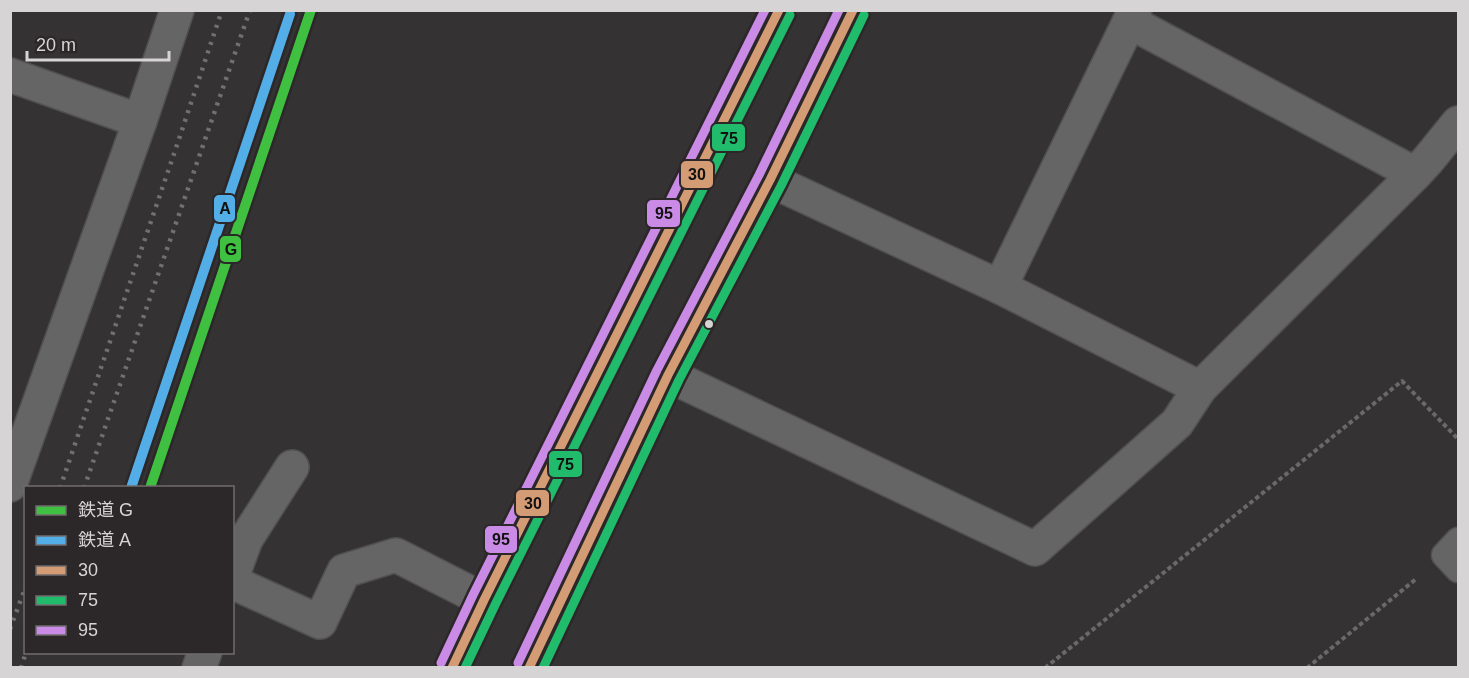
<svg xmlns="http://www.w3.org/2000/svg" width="1469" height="678" font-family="Helvetica,'Noto Sans JP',sans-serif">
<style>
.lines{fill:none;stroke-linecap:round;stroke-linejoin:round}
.lane-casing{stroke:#515050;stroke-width:27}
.street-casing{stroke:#515050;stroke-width:36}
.highway-casing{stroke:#515050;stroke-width:36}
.path{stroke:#6a6869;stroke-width:4;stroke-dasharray:4.5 3;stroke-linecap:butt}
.lane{stroke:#666565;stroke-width:24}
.street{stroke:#666565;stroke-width:33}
.highway{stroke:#6c6a6b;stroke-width:33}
.rail{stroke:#716f6f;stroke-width:4.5;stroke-dasharray:3 6;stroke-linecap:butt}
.bus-1-casing{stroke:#2c2729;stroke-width:14}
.bus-2-casing{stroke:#2c2729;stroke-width:14}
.bus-3-casing{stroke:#2c2729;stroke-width:14}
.bus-1{stroke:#d39c74;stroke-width:9}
.bus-2{stroke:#20bc6c;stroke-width:9}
.bus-3{stroke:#ca8be6;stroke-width:9}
.rail-1-casing{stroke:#2c2729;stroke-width:15}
.rail-2-casing{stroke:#2c2729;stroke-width:15}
.rail-1{stroke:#40c040;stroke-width:10}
.rail-2{stroke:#53aee7;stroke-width:10}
.bus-dot{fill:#d7d4d5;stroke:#2c2729;stroke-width:2}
.line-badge{stroke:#2c2729;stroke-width:2}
.pale-badge-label{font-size:16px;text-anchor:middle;font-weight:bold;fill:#111}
</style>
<rect width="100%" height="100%" fill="#353233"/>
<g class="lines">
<defs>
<polyline id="lane" points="1458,540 1444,555 1458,570"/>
<g id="street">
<polyline points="1130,22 1415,174"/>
<polyline points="10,75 140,121"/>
<polyline points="770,180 1000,287 1200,388 1415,174 1428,160 1458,123"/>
<polyline points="1000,287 1135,10"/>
<polyline points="668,375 1035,549 1177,423 1200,388"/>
<polyline points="10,485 140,121 177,10"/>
<polyline points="232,577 246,539 292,467"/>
<polyline points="232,582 320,622 344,571 396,555 484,600"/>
<polyline points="199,668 205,652"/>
</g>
<g id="highway">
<polyline points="452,668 484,600 779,10"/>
<polyline points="529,668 668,375 770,180 853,10"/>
</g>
</defs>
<use href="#lane" class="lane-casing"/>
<use href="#street" class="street-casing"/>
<use href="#highway" class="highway-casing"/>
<g class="path">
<polyline points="1045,668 1402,381 1458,439"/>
<polyline points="1307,668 1416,579"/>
</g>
<use href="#lane" class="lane"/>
<use href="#street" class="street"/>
<use href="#highway" class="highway"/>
<g class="rail">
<polyline points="60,488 176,148 222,10"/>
<polyline points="84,488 250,10"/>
<polyline points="10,629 26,586"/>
<polyline points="21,668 26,652"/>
</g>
<defs>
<g id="bus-1">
<polyline points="452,668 484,600 779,10"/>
<polyline points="529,668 668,375 770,180 853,10"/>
</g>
<g id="bus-2">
<polyline points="465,668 495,605 790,15"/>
<polyline points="543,668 679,380 781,186 864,15"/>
</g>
<g id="bus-3">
<polyline points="441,663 473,595 765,10"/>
<polyline points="518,663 657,370 759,175 839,10"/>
</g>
</defs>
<use href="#bus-1" class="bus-1-casing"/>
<use href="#bus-2" class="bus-2-casing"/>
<use href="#bus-3" class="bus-3-casing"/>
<use href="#bus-1" class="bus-1"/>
<use href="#bus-2" class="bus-2"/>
<use href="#bus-3" class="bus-3"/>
<defs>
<polyline id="rail-1" points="150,488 311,10"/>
<polyline id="rail-2" points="131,488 290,14"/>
</defs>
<use href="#rail-1" class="rail-1-casing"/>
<use href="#rail-2" class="rail-2-casing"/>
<use href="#rail-1" class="rail-1"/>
<use href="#rail-2" class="rail-2"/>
</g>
<circle class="bus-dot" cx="709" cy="324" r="5"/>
<g class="line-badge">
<rect x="711" y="123" width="35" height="29" rx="6" fill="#20bc6c"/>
<rect x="680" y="160" width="34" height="29" rx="6" fill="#d39c74"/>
<rect x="213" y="194" width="23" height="29" rx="6" fill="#53aee7"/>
<rect x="646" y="199" width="35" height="29" rx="6" fill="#ca8be6"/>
<rect x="219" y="235" width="23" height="28" rx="6" fill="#40c040"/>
<rect x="548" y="450" width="35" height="28" rx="6" fill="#20bc6c"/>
<rect x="515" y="489" width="35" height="28" rx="6" fill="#d39c74"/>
<rect x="484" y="525" width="34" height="29" rx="6" fill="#ca8be6"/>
</g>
<g class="pale-badge-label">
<text x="729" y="144">75</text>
<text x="697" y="180">30</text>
<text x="225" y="214">A</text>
<text x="664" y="219">95</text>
<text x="231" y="255">G</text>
<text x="565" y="470">75</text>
<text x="533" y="509">30</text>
<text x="501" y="545">95</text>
</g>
<rect width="1469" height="678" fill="none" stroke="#d7d4d5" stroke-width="24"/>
<rect x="24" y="486" width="210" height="168" fill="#2c2729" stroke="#706c6e" stroke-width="1.5"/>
<rect x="36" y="506" width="30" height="9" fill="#40c040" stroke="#706c6e" stroke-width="1.5"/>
<text x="78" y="516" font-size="18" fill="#d7d4d5">鉄道 G</text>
<rect x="36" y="536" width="30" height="9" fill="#53aee7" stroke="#706c6e" stroke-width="1.5"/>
<text x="78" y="546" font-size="18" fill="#d7d4d5">鉄道 A</text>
<rect x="36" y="566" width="30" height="9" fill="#d39c74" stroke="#706c6e" stroke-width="1.5"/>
<text x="78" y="576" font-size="18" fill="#d7d4d5">30</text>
<rect x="36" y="596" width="30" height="9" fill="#20bc6c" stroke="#706c6e" stroke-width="1.5"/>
<text x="78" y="606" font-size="18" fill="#d7d4d5">75</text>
<rect x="36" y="626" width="30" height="9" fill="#ca8be6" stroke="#706c6e" stroke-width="1.5"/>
<text x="78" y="636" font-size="18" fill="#d7d4d5">95</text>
<path d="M27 51v9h142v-9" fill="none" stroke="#d7d4d5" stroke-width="3"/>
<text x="36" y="51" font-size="18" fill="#d7d4d5" stroke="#2c2729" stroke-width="4.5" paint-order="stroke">20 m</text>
</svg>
